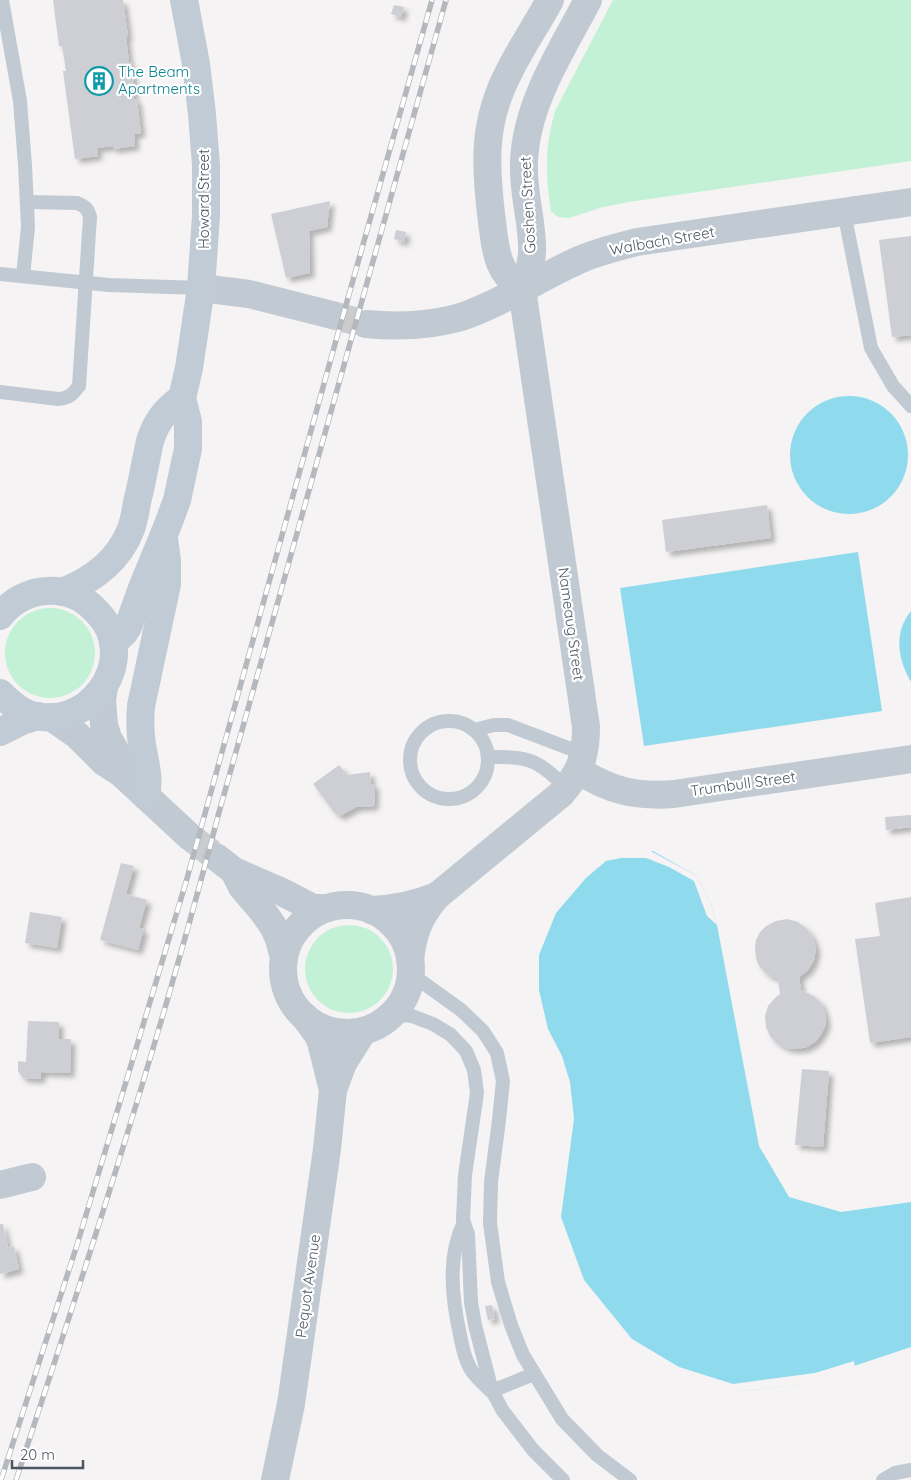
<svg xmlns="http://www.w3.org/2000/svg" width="911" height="1480" font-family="Quicksand,sans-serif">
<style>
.green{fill:#c3f1d5}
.water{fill:#90daee}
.pier{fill:#f5f3f3}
.building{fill:#cdcfd5;filter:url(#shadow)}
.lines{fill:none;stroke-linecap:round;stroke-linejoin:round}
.minor-tunnel{stroke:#caccce;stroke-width:28;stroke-dasharray:28 14;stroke-linecap:butt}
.tertiary-tunnel{stroke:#caccce;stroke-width:28;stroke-dasharray:28 14;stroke-linecap:butt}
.service{stroke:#c1cad2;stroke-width:14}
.minor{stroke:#c1cad2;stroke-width:28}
.tertiary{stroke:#c1cad2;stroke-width:28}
.secondary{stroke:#c1cbd6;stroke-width:28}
.rail-casing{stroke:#b5b8bd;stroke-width:5.5}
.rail{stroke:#fff;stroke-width:4;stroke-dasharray:11;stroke-linecap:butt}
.labels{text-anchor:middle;stroke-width:4.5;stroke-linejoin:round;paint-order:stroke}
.culture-label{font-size:15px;fill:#0d838f;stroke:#fff;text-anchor:start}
.street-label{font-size:15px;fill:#4a5661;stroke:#fff}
</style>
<defs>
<filter id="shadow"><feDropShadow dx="4.5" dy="4.5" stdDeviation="2.5" flood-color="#0004"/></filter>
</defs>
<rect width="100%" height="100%" fill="#f5f3f3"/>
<g class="green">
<path d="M 613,0 L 911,0 L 911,161 L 629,202 L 603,207 L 569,218 L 558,217 L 551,211 C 545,174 545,147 555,111 Z"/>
<circle cx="50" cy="653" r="45"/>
<circle cx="349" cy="969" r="44"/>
</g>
<g class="water">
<circle cx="849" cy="455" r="59"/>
<polygon points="858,552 882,711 644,746 620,588"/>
<path d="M 911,611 L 911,682 C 898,660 893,633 911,611 Z"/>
<polygon points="653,851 697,876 711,904 717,925 759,1146 789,1197 841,1212 911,1202 911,1347 797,1385 739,1391 662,1367 608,1334 573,1271 553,1209 565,1129 564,1072 543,1026 537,997 538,934 564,889 610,852"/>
</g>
<polygon class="pier" points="645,848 697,876 711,904 717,925 707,916 694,881 669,867 646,858 621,858 606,861 586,878 556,913 539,955 539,990 548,1029 562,1056 570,1082 574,1119 561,1217 584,1280 632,1339 679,1367 733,1384 815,1373 854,1361 855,1368 808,1384 739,1391 728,1390 662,1370 607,1335 571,1272 550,1209 563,1129 561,1072 541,1027 534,998 530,965 536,933 562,887 609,849"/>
<g class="building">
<polygon points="53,0 123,0 128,36 126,37 129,62 131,62 135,91 133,91 134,99 137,99 141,133 134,134 135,146 113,149 113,146 97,148 98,156 75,159 63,71 66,71 62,46 59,46"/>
<polygon points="394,5 404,7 401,17 391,14"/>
<polygon points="330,201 327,227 309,231 310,273 286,278 271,214"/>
<polygon points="396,230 406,232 404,242 394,239"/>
<polygon points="911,236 911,335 892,337 879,240"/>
<polygon points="767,505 771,538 666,552 662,520"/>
<polygon points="339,765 347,775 370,772 371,784 375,785 374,806 356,807 340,816 334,812 313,784"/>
<polygon points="911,815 911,827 886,830 885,817"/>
<polygon points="121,863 134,866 126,894 147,900 139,928 144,929 138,950 100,940"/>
<polygon points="911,897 911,1037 870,1043 855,939 880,936 875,903"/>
<polygon points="30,912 62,917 57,948 25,943"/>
<polygon points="787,919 798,922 807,929 813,938 816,949 814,960 808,970 799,977 801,990 814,996 821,1003 825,1013 826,1024 822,1033 816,1041 807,1047 797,1049 787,1048 777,1043 770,1036 766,1027 765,1016 768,1006 775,998 780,994 778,979 767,974 759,966 756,958 755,949 756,940 760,932 766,926 776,921"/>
<polygon points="28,1021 59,1022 59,1039 71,1039 70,1073 41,1072 41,1079 23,1078 18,1071 18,1061 26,1062"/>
<polygon points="802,1069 829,1071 823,1147 795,1145"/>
<polygon points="0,1224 3,1224 8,1248 14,1246 19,1269 0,1274"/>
<polygon points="492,1305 495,1319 488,1320 485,1306"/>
</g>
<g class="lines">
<polyline class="minor-tunnel" points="332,315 366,324"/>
<polyline class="tertiary-tunnel" points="189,836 216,857"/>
<g class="service">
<polyline points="2,0 20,101 25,165 28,227 23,276"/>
<polyline points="844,212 871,348 893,386 911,406"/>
<polyline points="0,274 109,285 201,288"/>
<path d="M 0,392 L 58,399 C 69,398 72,395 79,386 L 90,217 C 88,209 85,206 77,203 L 27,202"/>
<circle cx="449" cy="760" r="39"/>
<polyline points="474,730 494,725 508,725 584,754"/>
<path d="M 489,757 C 507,757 527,756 542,767 C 551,773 559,781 567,788"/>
<polyline points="411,974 461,1010 483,1031 497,1053 503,1081 499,1120 491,1182 490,1223 498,1282 511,1325 523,1355 562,1419 597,1455 630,1480"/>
<polyline points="392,1014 412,1016 433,1024 451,1035 466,1051 474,1070 477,1093 465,1175 463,1220 468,1234 471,1302 475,1325 492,1391 503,1411 533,1450 563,1480"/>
<path d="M 464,1222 C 447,1257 452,1298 460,1335 C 462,1346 465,1359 470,1368 C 475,1377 484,1384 491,1391"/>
<polyline points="492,1391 534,1374"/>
<polyline points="883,1480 895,1473 911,1470"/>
</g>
<g class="minor">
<polyline points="201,288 249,294 332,315"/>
<path d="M 522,289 C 496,271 496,251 492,222 C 485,166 482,122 510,70 C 522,46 537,24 550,0"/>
<path d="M 522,289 C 526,280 530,271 531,260 C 534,248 531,235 530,222 C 527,202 523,182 524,162 C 526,103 562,50 588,0"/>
<path d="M 366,324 C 397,327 430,326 461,317 C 502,303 539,278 579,260 C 597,252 617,247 637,242 L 911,202"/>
<path d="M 578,770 C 610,791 637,797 674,794 L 911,759"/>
<path d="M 371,910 C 395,909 415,905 437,896"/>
<path d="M 410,960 C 413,933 419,917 437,896 L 561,794 C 580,773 586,756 586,727 L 522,289"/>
<polyline points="0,1185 32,1177"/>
</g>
<g class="tertiary">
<polyline points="104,687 102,700 104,725 108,738 115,750 121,773"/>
<polyline points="51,717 77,735 104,762 121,773 189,836"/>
<polyline points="216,857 234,871 280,891 313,908 328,908"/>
<polyline points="234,871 242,887 264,913 273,926 279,939 284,958"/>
<circle cx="347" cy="969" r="64"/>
<polyline points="304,1016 318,1035 321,1042 333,1090"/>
<polyline points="275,1480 291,1404 327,1149 333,1090 343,1063 363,1031"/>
</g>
<g class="secondary">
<path d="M 62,592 C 93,580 119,560 131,529 C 135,518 136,505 139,494 C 143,477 146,459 150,441 C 156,422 165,410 182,398"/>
<path d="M 0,616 C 14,598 35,589 57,591 C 73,592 86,600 97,612 C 144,660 85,739 24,712 C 14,707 7,700 0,693"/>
<polyline points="113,643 124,633 128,627 142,588 169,522 177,500 188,449 188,422 182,398 189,368 201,288 206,216 206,165 202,114 196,64 184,0"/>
<polyline points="0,732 22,721 38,716"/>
<path d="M 146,796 C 150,777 145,763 142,745 C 140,732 140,719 141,706 L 167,584 L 167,561 L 164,539"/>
</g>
<defs>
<g id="rail">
<polyline points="1,1480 77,1245 186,882 335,344 432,0"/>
<path d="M 16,1480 C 88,1261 160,1040 218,816 L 446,0"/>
</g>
</defs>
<use href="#rail" class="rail-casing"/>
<use href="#rail" class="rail"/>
</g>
<defs>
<symbol id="building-ring" viewBox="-11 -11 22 22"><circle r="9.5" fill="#fff" stroke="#0f9aa8" stroke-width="1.5"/><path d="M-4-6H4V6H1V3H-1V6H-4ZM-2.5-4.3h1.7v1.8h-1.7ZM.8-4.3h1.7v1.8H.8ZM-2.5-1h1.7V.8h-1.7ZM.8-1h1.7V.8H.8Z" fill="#0f9aa8"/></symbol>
</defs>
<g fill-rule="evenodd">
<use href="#building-ring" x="83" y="65" width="32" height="32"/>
</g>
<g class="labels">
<g class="culture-label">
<text x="118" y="77">The Beam<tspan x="118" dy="17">Apartments</tspan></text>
</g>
<g class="street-label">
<text transform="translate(204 199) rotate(-90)" y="5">Howard Street</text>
<text transform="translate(528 205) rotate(-93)" y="5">Goshen Street</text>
<text transform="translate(662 241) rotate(-10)" y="5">Walbach Street</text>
<text transform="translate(571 624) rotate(82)" y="5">Nameaug Street</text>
<text transform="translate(743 784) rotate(-8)" y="5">Trumbull Street</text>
<text transform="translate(308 1286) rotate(-82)" y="5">Pequot Avenue</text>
</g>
</g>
<path d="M12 1460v8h71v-8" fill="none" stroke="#4a5661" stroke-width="2.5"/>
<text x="20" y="1460" font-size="15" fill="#4a5661" stroke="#ffffff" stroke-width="4" paint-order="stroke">20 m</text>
</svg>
